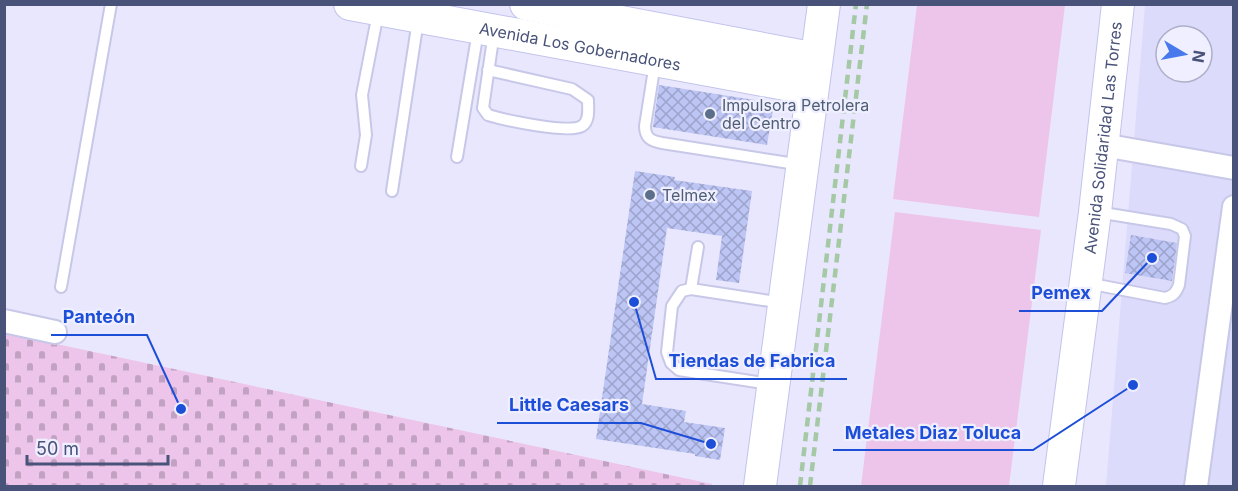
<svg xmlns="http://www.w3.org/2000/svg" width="1238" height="491" font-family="Inter,sans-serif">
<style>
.residential{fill:#dcdbfb;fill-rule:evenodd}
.cemetery{fill:url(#cemetery-stones)}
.pitch{fill:#edc4ea}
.building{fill:url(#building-cross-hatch)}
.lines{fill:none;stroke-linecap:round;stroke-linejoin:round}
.lane-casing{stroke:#c7c8e8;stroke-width:14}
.street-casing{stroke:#c7c8e8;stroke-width:26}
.secondary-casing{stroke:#c1c4eb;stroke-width:34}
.lane{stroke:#fff;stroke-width:10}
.street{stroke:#fff;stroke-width:22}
.secondary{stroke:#fff;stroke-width:32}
.rail{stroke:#a4c9a4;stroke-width:4.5;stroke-dasharray:9 6;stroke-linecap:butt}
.service-dot{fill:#5c6f8a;stroke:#f0efff;stroke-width:2}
.labels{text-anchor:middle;stroke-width:4.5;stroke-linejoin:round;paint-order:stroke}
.street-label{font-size:16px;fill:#495279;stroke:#f0efff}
.service-label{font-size:16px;fill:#4e5e75;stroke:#f0efff;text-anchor:start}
.leader{fill:none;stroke:#1d4ed8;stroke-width:2}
.callout-dot{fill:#1d4ed8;stroke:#f0efff;stroke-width:2}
.callout-label{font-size:18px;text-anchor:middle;font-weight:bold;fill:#1d4ed8;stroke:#f0efff;stroke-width:4.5;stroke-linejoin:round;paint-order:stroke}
</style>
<defs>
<pattern id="cemetery-stones" width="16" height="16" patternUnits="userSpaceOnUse" patternTransform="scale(1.5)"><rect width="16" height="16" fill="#edc4ea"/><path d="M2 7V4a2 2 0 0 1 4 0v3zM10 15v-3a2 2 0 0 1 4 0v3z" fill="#c2a2c2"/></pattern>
<pattern id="building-cross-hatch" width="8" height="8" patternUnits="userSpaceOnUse" patternTransform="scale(1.5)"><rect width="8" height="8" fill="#bdc5f5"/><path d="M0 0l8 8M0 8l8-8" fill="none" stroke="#9ca3cb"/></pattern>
</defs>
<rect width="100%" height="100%" fill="#e9e7fe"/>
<path class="residential" d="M 1145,5 L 1233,5 L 1233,486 L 1106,486 ZM 1166,36 L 1202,36 L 1202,72 L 1166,72 Z"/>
<polygon class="cemetery" points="5,333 712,484 712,486 5,486"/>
<g class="pitch">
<polygon points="917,5 1065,5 1039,217 893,199"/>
<polygon points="895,212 1041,230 1009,486 861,486"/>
</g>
<g class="building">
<polygon points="659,85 774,103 767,145 653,127"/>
<polygon points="635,171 675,177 674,180 752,191 739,283 716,280 722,236 667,228 642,404 686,411 684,422 725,428 720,460 695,456 695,454 596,439"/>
<polygon points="1131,235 1177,243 1172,281 1125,273"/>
</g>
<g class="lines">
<defs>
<g id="lane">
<path d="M 655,63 L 645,126 C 645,138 651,141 662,143 L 802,165"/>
<path d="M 488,70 L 572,89 L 588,100 C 588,109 590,121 582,126 C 569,134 504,120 488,115 L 483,108 L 494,32"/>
<polyline points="457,157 478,31"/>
<polyline points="361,166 366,135 362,95 378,13"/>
<polyline points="392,191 418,20"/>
<path d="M 1087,283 L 1165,298 C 1173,296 1176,293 1179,285 L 1185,236 L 1182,229 L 1171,224 L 1097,212"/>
<polyline points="61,287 111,4"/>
<polyline points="691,289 698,247"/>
<polyline points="770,384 679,370 671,363 667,352 672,306 682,291 691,289 783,303"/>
</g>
<g id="street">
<polyline points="1103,145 1234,168"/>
<polyline points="4,321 55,332"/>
<polyline points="1196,486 1234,207"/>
</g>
<g id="secondary">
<path id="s1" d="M 350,4 L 812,89"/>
<polyline points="526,4 816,59"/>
<polyline points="760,486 824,4"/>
<path id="s2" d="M 1059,486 L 1095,212 L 1118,4"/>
</g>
</defs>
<use href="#lane" class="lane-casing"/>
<use href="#street" class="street-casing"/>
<use href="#secondary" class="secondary-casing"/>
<use href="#lane" class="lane"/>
<use href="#street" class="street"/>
<use href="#secondary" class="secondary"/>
<g class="rail">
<polyline points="800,486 856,4"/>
<polyline points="810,486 867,4"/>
</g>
</g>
<g class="service-dot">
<circle cx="710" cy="114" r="6"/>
<circle cx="650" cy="195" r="6"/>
</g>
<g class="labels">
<g class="street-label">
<text dy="6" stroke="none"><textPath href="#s1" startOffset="234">Avenida Los Gobernadores</textPath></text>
<text dy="6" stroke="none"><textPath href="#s2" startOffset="351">Avenida Solidaridad Las Torres</textPath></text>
</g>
<g class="service-label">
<text x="722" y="111">Impulsora Petrolera<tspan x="722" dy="18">del Centro</tspan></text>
<text x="662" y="201">Telmex</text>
</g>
</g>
<path class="leader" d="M1152 258L1102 311H1019M181 409L147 335H51M634 302L656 379H847M711 444L641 423H497M1133 385L1033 450H833"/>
<g class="callout-dot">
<circle cx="1152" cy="258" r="6"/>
<circle cx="181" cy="409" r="6"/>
<circle cx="634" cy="302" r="6"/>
<circle cx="711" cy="444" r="6"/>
<circle cx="1133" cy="385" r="6"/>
</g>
<g class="callout-label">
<text x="1061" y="299">Pemex</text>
<text x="99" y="323">Panteón</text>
<text x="752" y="367">Tiendas de Fabrica</text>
<text x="569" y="411">Little Caesars</text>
<text x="933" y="439">Metales Diaz Toluca</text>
</g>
<rect width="1238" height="491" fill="none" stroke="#495279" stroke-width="12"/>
<g transform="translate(1184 54) rotate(100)"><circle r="28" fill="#f0efff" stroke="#adb0c9" stroke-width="1.5"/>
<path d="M0-4.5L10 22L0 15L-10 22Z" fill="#4779ed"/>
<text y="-9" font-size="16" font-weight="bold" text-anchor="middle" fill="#495279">N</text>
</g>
<path d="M27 455v9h141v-9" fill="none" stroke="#495279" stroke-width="3"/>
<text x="36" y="455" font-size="18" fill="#495279" stroke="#f0efff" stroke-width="4.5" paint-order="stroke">50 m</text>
</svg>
